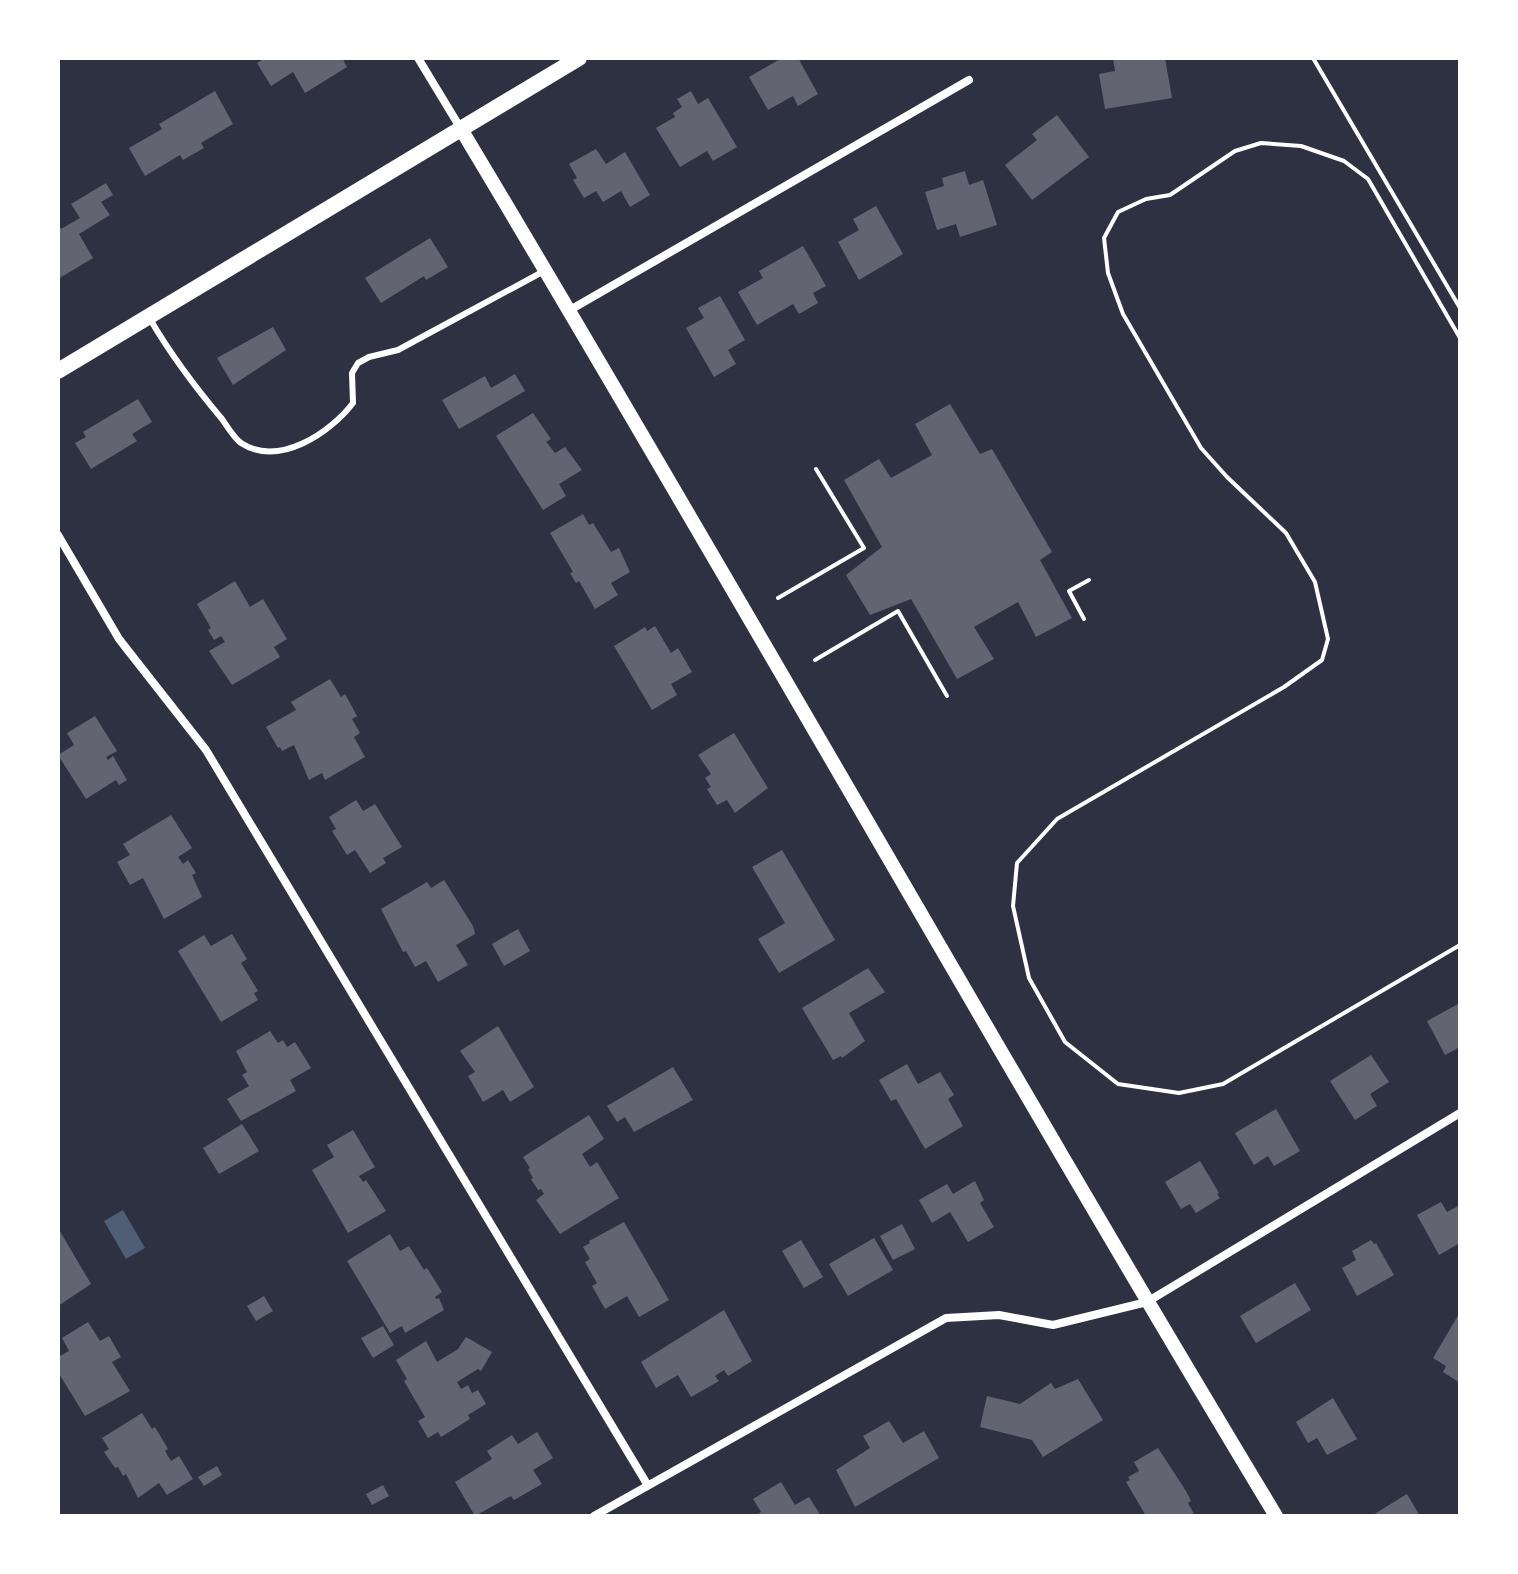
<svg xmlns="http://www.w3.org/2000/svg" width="1518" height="1574" font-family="Georgia,serif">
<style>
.water{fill:#4f5d75}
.building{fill:#626471}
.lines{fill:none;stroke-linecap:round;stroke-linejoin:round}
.path{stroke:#fff;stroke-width:4}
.service{stroke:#fff;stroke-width:6}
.minor{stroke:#fff;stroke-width:8}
.tertiary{stroke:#fff;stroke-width:14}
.secondary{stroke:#fff;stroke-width:16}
</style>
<rect width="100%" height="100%" fill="#2d3142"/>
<polygon class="water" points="123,1210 145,1248 126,1259 104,1221"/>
<g class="building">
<polygon points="265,58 342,58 347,67 305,93 293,72 271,86 257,63"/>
<polygon points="782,58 798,58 818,94 798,106 793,96 768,110 749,77"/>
<polygon points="1113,58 1165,58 1172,98 1105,109 1099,74 1115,71"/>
<polygon points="215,91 233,124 201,143 204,148 183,160 180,155 145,176 129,148 162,129 159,124"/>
<polygon points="691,91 698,104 708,98 737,147 713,161 707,151 680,167 656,128 675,117 673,113 682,107 677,99"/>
<polygon points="1057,115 1089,157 1032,200 1005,165 1037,140 1032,134"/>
<polygon points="596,149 606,164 625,152 650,195 630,207 621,191 603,202 596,191 584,198 573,180 577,178 569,164"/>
<polygon points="965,171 969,185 983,180 997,225 960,237 956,224 937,230 925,192 944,186 942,178"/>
<polygon points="106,183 113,195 101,202 110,215 79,234 93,258 58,279 58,224 61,229 80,218 71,204"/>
<polygon points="876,206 903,254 859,280 838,242 859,230 853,219"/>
<polygon points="430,238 448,267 426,280 424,276 381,303 365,278"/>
<polygon points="803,246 826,286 813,293 818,303 799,314 793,304 757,325 738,292 763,278 759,271"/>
<polygon points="720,296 745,340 728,350 736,364 714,377 686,328 704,318 698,308"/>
<polygon points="273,327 286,350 233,385 217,358"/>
<polygon points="515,374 525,391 459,429 442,400 485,376 491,388"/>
<polygon points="138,399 152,422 132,434 137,441 91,469 75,443 86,437 83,432"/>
<polygon points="950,404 980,454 992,449 1052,552 1040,560 1072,618 1036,637 1018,602 974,627 994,659 957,679 911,599 870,615 846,575 882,547 844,480 879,459 891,478 932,455 915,424"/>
<polygon points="533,413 551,439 546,442 548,444 555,453 565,447 582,470 559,484 566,496 543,510 496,436"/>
<polygon points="583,514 589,525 593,523 611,552 619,548 630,572 611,583 618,595 595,609 579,581 576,583 570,573 573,572 550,533"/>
<polygon points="235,581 250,607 263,599 287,639 274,647 280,657 232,685 209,651 225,642 221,636 214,640 208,630 211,628 197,604"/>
<polygon points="655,626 671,653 678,648 692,672 671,684 677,695 652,710 614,646 645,627 647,631"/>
<polygon points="330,679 341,697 345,694 357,716 352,719 360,733 354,737 365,757 325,780 322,773 309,780 294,745 282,751 280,747 278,748 266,727 296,710 291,702"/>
<polygon points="95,716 117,751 106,757 108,760 113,756 127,780 119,785 116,780 86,799 58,755 74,745 67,733"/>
<polygon points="734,733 768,788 735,813 727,800 717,805 707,789 711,787 705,778 711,774 698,755"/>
<polygon points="356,800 363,811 375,804 402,847 383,858 386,863 370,873 355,850 347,855 332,831 336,829 329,817"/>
<polygon points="171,815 192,848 178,857 183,864 188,860 196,873 192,875 202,897 164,919 143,878 130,885 117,862 130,855 123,844"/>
<polygon points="782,850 835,940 779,973 758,939 785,923 752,867"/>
<polygon points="444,880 473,926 475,934 456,945 468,965 438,982 426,961 415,967 406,951 403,952 381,909 427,882 431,888"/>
<polygon points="518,929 530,951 504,966 492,944"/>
<polygon points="232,934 247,959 241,963 258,991 254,993 258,1000 221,1022 178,951 204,935 211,946"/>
<polygon points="868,968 885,992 849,1013 865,1041 842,1058 841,1056 833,1060 802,1008"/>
<polygon points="1460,1003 1460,1047 1445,1055 1427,1021"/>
<polygon points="498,1026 534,1087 510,1102 503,1090 483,1102 468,1076 475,1072 460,1051"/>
<polygon points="270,1031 278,1043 283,1040 287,1047 295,1042 311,1068 290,1080 296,1091 241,1121 227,1099 249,1086 242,1075 247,1072 236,1051"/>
<polygon points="1371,1055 1389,1082 1370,1094 1377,1106 1355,1120 1330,1081"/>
<polygon points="907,1064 918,1084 940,1072 954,1095 948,1099 963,1126 925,1149 896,1099 891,1101 879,1080"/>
<polygon points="673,1067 693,1100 634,1132 625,1117 617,1122 607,1106"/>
<polygon points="1276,1109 1300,1151 1274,1166 1268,1156 1254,1165 1235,1133"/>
<polygon points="589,1115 604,1139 582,1154 590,1167 597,1162 619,1198 560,1234 536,1200 544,1194 541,1189 538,1190 531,1179 533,1178 528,1169 530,1168 523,1157"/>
<polygon points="242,1124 259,1151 219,1174 203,1148"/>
<polygon points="353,1130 375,1167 359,1176 363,1182 366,1180 386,1211 348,1233 312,1170 334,1157 327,1145"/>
<polygon points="1200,1161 1219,1193 1217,1194 1220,1198 1196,1213 1190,1204 1181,1209 1165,1182"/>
<polygon points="975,1181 984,1200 980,1203 994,1227 968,1242 950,1212 932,1223 919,1200 947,1184 953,1194"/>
<polygon points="1441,1202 1447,1212 1460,1205 1460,1243 1439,1255 1417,1215"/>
<polygon points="624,1222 669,1300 639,1317 627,1296 605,1309 592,1286 597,1283 585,1262 590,1259 583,1247 590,1243 589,1241"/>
<polygon points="902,1224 915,1249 893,1260 880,1236"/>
<polygon points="58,1228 91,1284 58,1306"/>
<polygon points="390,1234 400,1251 409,1246 424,1270 427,1268 442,1292 435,1297 436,1299 439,1298 444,1310 405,1333 402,1326 390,1333 347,1261"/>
<polygon points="874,1238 893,1270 848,1296 829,1264"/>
<polygon points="801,1240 823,1277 804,1288 782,1251"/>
<polygon points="1371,1240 1374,1244 1376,1243 1394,1275 1357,1296 1342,1268 1356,1260 1352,1251"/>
<polygon points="1295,1283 1311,1310 1256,1343 1240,1316"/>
<polygon points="264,1296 273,1311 256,1321 247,1306"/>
<polygon points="724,1310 752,1361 728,1376 724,1370 715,1376 719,1381 691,1397 678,1375 656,1388 641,1362"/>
<polygon points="1460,1312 1460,1383 1443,1372 1446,1366 1433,1358"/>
<polygon points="88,1322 100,1341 109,1336 121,1357 112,1362 130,1391 85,1416 58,1372 58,1357 69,1351 62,1338"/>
<polygon points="383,1326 394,1345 373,1358 361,1338"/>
<polygon points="466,1337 492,1352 481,1371 478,1369 457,1382 461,1389 468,1385 472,1393 478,1390 486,1404 468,1415 470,1419 441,1437 438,1432 428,1438 418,1421 425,1417 404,1381 407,1379 396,1360 426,1341 437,1362 458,1349"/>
<polygon points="1078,1379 1103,1420 1043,1457 1032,1440 980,1427 987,1396 1020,1404 1051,1383 1055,1389"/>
<polygon points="1333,1398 1357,1439 1327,1455 1317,1438 1308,1443 1296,1422"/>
<polygon points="142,1413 152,1429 155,1427 168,1449 165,1451 171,1461 179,1456 193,1479 167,1495 159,1483 138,1498 126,1474 123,1476 118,1467 115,1468 104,1452 109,1449 102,1438"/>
<polygon points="889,1421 903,1443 924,1431 939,1458 855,1507 836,1470 870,1448 863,1436"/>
<polygon points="537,1432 553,1458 533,1470 542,1484 514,1500 511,1496 475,1516 455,1482 492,1459 487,1451 512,1435 518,1444"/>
<polygon points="1158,1448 1186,1491 1191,1501 1188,1503 1194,1514 1190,1516 1146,1516 1126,1482 1130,1480 1128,1477 1139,1471 1134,1462"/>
<polygon points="217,1466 222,1475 204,1486 198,1477"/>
<polygon points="781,1482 795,1505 809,1497 821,1516 755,1516 761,1512 753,1499"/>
<polygon points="383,1485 389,1496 372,1505 366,1494"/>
<polygon points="1407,1494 1420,1516 1371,1516"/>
</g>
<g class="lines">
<g class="path">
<polyline points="1313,58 1460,308"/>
<polyline points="1460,338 1368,179 1344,161 1301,146 1261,143 1235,151 1170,195 1146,199 1118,212 1104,238 1108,273 1123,314 1201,448 1227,477 1286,533 1315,582 1328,639 1322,660 1284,687 1057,819 1017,863 1013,906 1029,978 1065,1042 1118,1084 1179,1093 1223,1084 1460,945"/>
<polyline points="778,598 864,548 816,469"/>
<polyline points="1084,619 1069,591 1089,580"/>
<polyline points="815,660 898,611 947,696"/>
</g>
<path class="service" d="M 150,319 C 171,355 195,387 222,419 C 227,426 234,438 241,443 C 279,468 331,432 353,403 L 352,373 L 358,363 L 369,357 L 398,350 L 546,270"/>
<g class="minor">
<polyline points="418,58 461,129"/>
<polyline points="570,310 969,80"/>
<polyline points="58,535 119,639 206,750 647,1484"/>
<polyline points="594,1516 946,1318 999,1315 1053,1325 1147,1302 1460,1113"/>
</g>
<path class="tertiary" d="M 461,129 C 737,589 999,1057 1276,1516"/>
<polyline class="secondary" points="58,371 579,58"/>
</g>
<rect width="1518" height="1574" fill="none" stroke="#ffffff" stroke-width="120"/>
</svg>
